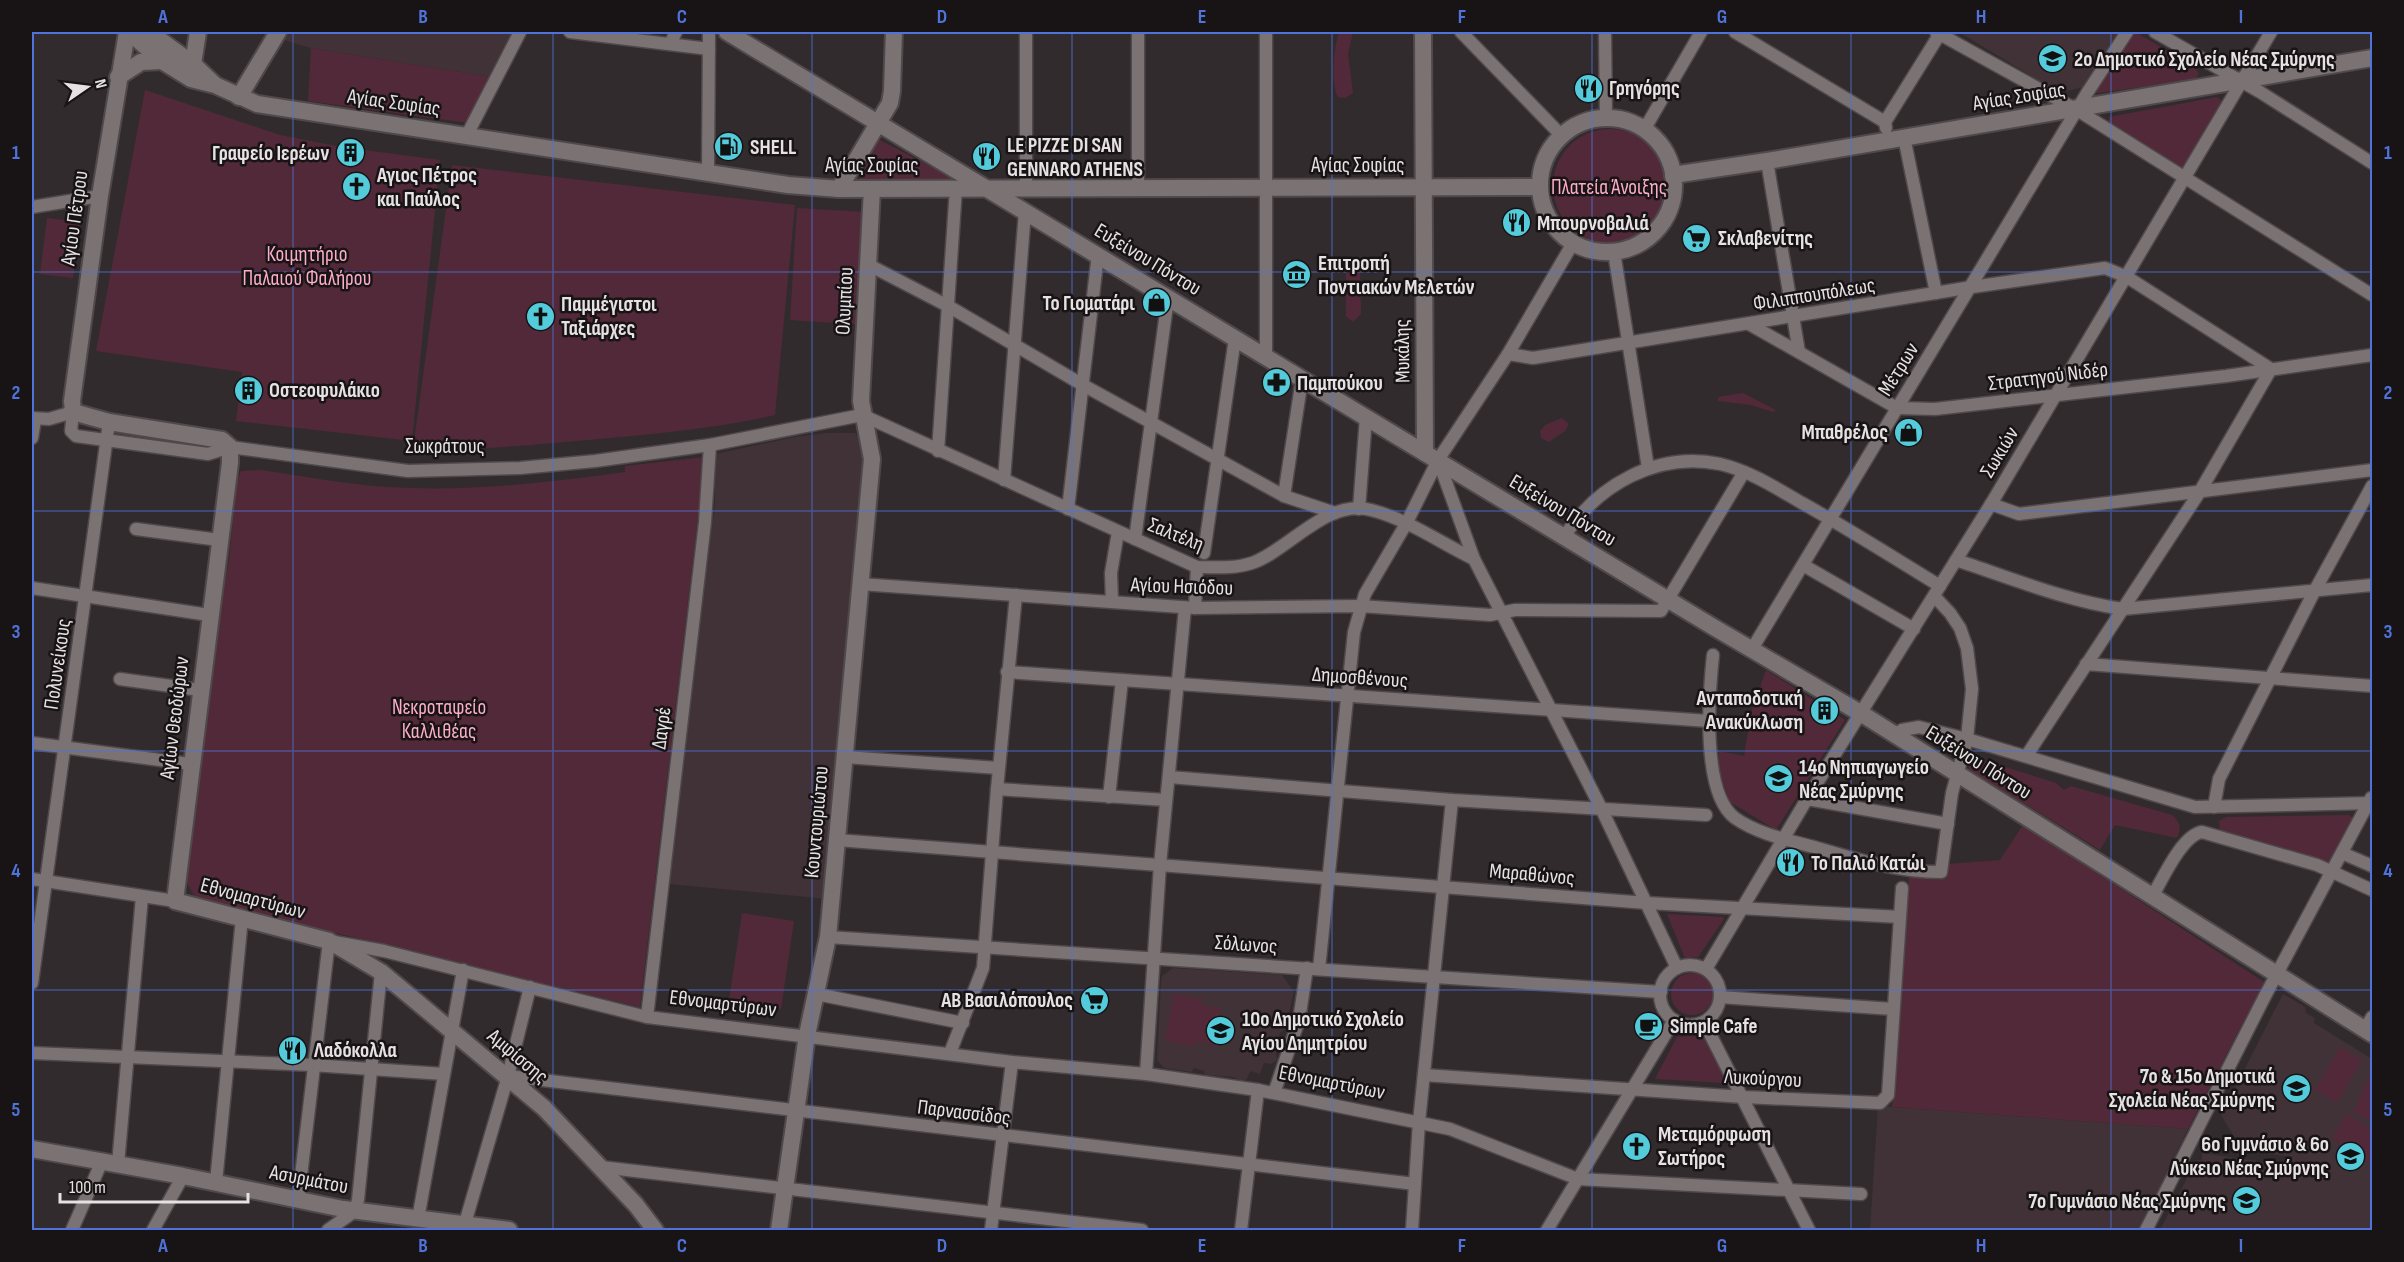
<svg xmlns="http://www.w3.org/2000/svg" width="2404" height="1262" font-family="'Sofia Sans Condensed',sans-serif">
<style>
.built{fill:#403236}
.green{fill:#522938}
.lines{fill:none;stroke-linecap:round;stroke-linejoin:round}
.street-casing{stroke:#4f494b;stroke-width:15}
.secondary-casing{stroke:#4f494b;stroke-width:20}
.street{stroke:#7b7274;stroke-width:12}
.secondary{stroke:#7b7274;stroke-width:16}
.grid{fill:none;stroke:#4f73db;stroke-width:1.5;stroke-opacity:0.55}
.labels{text-anchor:middle;stroke-width:5;stroke-linejoin:round;paint-order:stroke}
.poi-label{font-size:21px;font-weight:bold;fill:#e6e1e3;stroke:#181415;text-anchor:start}
.street-label{font-size:21px;fill:#e6e1e3;stroke:#181415}
.park-label{font-size:21px;fill:#fcacc7;stroke:#181415}
.neatline{fill:none;stroke:#4f73db;stroke-width:2}
.grid-label{font-size:20px;text-anchor:middle;font-weight:bold;fill:#4f73db}
</style>
<rect width="100%" height="100%" fill="#322b2d"/>
<g class="built">
<polygon points="290,32 515,32 491,77 311,48 284,40"/>
<polygon points="1959,32 2118,32 2084,87 2059,93"/>
<polygon points="826,433 855,433 863,443 860,522 828,899 669,884 680,768 715,504 715,454 795,437"/>
<polygon points="1173,968 1282,975 1294,992 1285,1030 1280,1032 1276,1053 1277,1060 1272,1064 1264,1063 1260,1074 1250,1071 1247,1079 1242,1081 1233,1077 1205,1075 1204,1071 1194,1068 1192,1072 1164,1068 1157,1060 1161,982 1162,976"/>
<polygon points="2283,994 2305,1007 2306,1013 2315,1018 2314,1023 2372,1059 2372,1230 2160,1230 2196,1161 2202,1160 2202,1153 2292,1166 2292,1157 2265,1153 2261,1142 2234,1137 2221,1115"/>
<polygon points="1878,1106 2188,1129 2139,1230 1870,1230"/>
</g>
<g class="green">
<path d="M 1340,32 L 1353,32 L 1348,54 L 1353,93 L 1345,98 L 1338,97 C 1331,86 1333,43 1340,32 Z"/>
<polygon points="2135,32 2194,66 2199,74 2194,80 2090,94"/>
<polygon points="311,48 491,77 468,123 308,101"/>
<polygon points="145,90 280,135 342,147 440,160 412,441 236,421 242,372 96,351"/>
<polygon points="2217,97 2221,100 2223,111 2182,172 2111,127 2108,122 2109,117"/>
<circle cx="1610" cy="186" r="57"/>
<polygon points="878,139 961,182 859,180"/>
<path d="M 452,165 L 795,205 L 775,415 C 713,429 651,434 588,440 C 529,445 472,451 413,449 Z"/>
<polygon points="797,208 866,212 863,325 790,320"/>
<polygon points="47,218 80,222 73,278 40,274"/>
<polygon points="1354,262 1360,268 1361,314 1353,322 1346,316 1346,268 1348,263"/>
<polygon points="1743,393 1776,410 1773,412 1751,405 1718,401 1718,397"/>
<polygon points="1562,418 1569,424 1565,431 1549,442 1541,438 1540,431 1545,425"/>
<path d="M 705,457 L 640,1007 L 196,899 L 187,883 L 209,674 L 229,559 L 237,481 L 241,471 L 260,470 C 302,476 345,484 387,487 C 467,492 546,483 625,472 L 625,466 Z"/>
<polygon points="1766,670 1845,720 1776,830 1730,802 1719,771 1719,751 1744,756 1751,713"/>
<path d="M 1971,756 L 2056,783 L 2064,790 L 2071,786 L 2172,815 C 2180,822 2182,828 2177,838 L 2115,825 L 2100,850 L 1973,772 L 1969,768 Z"/>
<polygon points="2349,815 2354,818 2332,863 2329,863 2220,832 2219,821 2226,817"/>
<polygon points="2023,825 2264,982 2188,1129 1892,1107 1909,877 1946,877 1948,864 2000,860"/>
<polygon points="742,913 794,921 781,1009 729,1000"/>
<polygon points="1667,914 1723,917 1724,919 1698,957 1685,958"/>
<circle cx="1692" cy="994" r="21"/>
<polygon points="1174,994 1203,999 1202,1005 1221,1008 1214,1045 1196,1041 1194,1047 1165,1041"/>
<polygon points="1690,1036 1704,1037 1725,1079 1723,1083 1655,1079 1677,1037"/>
<polygon points="2340,1047 2362,1060 2337,1103 2315,1090"/>
<polygon points="2372,1071 2372,1121 2353,1112"/>
<polygon points="2347,1114 2372,1130 2372,1164 2332,1138"/>
</g>
<g class="lines">
<defs>
<g id="street">
<polyline points="570,32 709,49"/>
<polyline points="1138,32 1138,188"/>
<polyline points="1266,32 1266,357"/>
<polyline points="1461,32 1562,136"/>
<polyline points="1605,32 1606,118"/>
<polyline points="1735,32 1885,122"/>
<polyline points="1936,32 2077,110 2372,295"/>
<polyline points="2155,32 2260,92 2372,163"/>
<polyline points="670,44 676,32"/>
<polyline points="1886,128 1885,122 1941,32"/>
<polyline points="1644,130 1701,32"/>
<polyline points="467,135 520,32"/>
<polyline points="1904,137 1936,293"/>
<polyline points="1767,161 1799,352"/>
<polyline points="708,171 709,32"/>
<polyline points="1026,188 1026,32"/>
<polyline points="32,207 100,196"/>
<polyline points="1614,252 1648,468"/>
<polyline points="869,265 948,306 1083,385 1284,496 1335,513"/>
<polyline points="1749,324 1897,408 1935,409 2226,376 2372,355"/>
<polyline points="1508,354 1533,358 1972,287 2105,268 2127,277 2271,369 2199,493 2027,755"/>
<path d="M 32,418 L 49,419 L 73,412 L 71,431 L 76,436 L 208,454 L 230,447 L 408,471 L 520,468 L 595,461 L 710,445 L 862,415 L 1197,567 C 1215,567 1234,569 1252,563 C 1289,550 1327,498 1371,510 C 1407,519 1441,543 1474,559"/>
<polyline points="32,438 35,420"/>
<polyline points="938,451 956,188"/>
<polyline points="1438,460 1474,559 1601,808 1677,968"/>
<polyline points="1004,480 1025,211"/>
<polyline points="1284,496 1302,379"/>
<polyline points="1991,504 2019,514 2372,470"/>
<polyline points="1068,509 1098,254"/>
<polyline points="1359,509 1366,417"/>
<polyline points="136,529 219,540"/>
<path d="M 1564,537 C 1597,485 1657,451 1720,464 C 1750,471 1776,488 1802,503 C 1849,529 1894,558 1940,586"/>
<polyline points="1135,539 1168,298"/>
<polyline points="1204,553 1235,338"/>
<path d="M 1956,560 C 2011,578 2066,601 2123,609 L 2372,585"/>
<polyline points="1803,565 1914,629"/>
<polyline points="860,584 1195,608 1360,606 1490,615 1515,610 1661,611 1744,472"/>
<polyline points="32,588 209,615"/>
<polyline points="1112,602 1111,573 1118,532"/>
<polyline points="1195,608 1197,567"/>
<polyline points="1752,649 2087,93 2127,32"/>
<path d="M 1713,655 C 1709,693 1701,793 1735,818 C 1759,835 1793,841 1821,849 C 1861,861 1899,872 1941,872 L 1952,793 L 1967,739 L 1972,689 L 1967,648 L 1960,628 L 1950,613 L 1934,596"/>
<polyline points="2086,664 2372,686"/>
<polyline points="1007,672 1709,721"/>
<polyline points="120,679 200,690"/>
<polyline points="1894,735 1902,730 1919,727 1967,739 2195,807 2372,803"/>
<polyline points="32,743 190,764"/>
<polyline points="845,757 998,768"/>
<polyline points="1169,777 1452,800 1706,815"/>
<polyline points="997,789 1166,800"/>
<polyline points="1109,797 1122,680"/>
<polyline points="1807,799 1948,824"/>
<polyline points="2214,807 2219,779 2314,592 2372,486"/>
<polyline points="837,840 1647,903 1900,917"/>
<polyline points="2342,853 2372,866"/>
<polyline points="32,879 175,901"/>
<path d="M 2152,897 C 2162,880 2182,835 2202,832 L 2317,865 L 2372,890"/>
<polyline points="828,937 1661,992"/>
<circle cx="1690" cy="995" r="30"/>
<polyline points="1319,969 1354,632 1365,594 1406,524 1438,460 1508,354 1573,243"/>
<polyline points="1706,969 1807,799 1991,504 2271,32"/>
<polyline points="32,983 109,422"/>
<polyline points="816,994 963,1023"/>
<polyline points="1720,997 1893,1009"/>
<polyline points="647,1017 705,522 710,445"/>
<polyline points="1704,1022 1809,1230"/>
<polyline points="2365,1029 2372,1017"/>
<polyline points="32,1053 312,1065 444,1074"/>
<polyline points="950,1053 983,968 997,789 1016,595"/>
<polyline points="1146,1074 1160,865 1185,608"/>
<polyline points="1424,1075 1743,1097 1880,1103 1888,1095 1902,888"/>
<polyline points="508,1076 1415,1184"/>
<polyline points="1274,1093 1299,1020 1307,968"/>
<polyline points="118,1164 142,897"/>
<polyline points="601,1167 1142,1230"/>
<polyline points="216,1182 242,918"/>
<polyline points="298,1201 329,941 384,951 647,1017 1012,1062 1146,1074 1258,1090 1450,1129 1578,1179 1861,1194"/>
<polyline points="418,1219 463,970"/>
<polyline points="72,1230 102,1161"/>
<polyline points="153,1230 183,1176"/>
<polyline points="328,1230 355,1211 358,1200 381,972"/>
<polyline points="463,1230 508,1076 530,987"/>
<polyline points="991,1230 1012,1062"/>
<polyline points="1241,1230 1258,1090"/>
<polyline points="1412,1230 1419,1122 1452,800"/>
<polyline points="1547,1230 1674,1020"/>
<polyline points="2146,1230 2265,996 2371,798"/>
</g>
<g id="secondary">
<polyline points="127,32 100,196 72,401 73,412 109,422 222,440 230,447 230,463 175,901 329,941 381,972 544,1108 636,1205 655,1230"/>
<polyline points="129,32 162,61 191,79 215,85 257,104 788,185 839,189 1540,187"/>
<polyline points="149,32 193,64 214,84"/>
<polyline points="727,32 1715,628 1862,714 2372,1034"/>
<polyline points="1423,32 1425,453"/>
<polyline points="193,64 198,32"/>
<polyline points="118,77 141,62 162,61"/>
<polyline points="239,97 278,32"/>
<circle cx="1607" cy="185" r="67"/>
<polyline points="1673,175 1767,161 2372,58"/>
<polyline points="839,189 890,103 892,91 894,32"/>
<polyline points="32,1149 183,1176 343,1209 509,1230"/>
<polyline points="779,1230 807,1035 828,937 872,459 861,401 872,189"/>
</g>
</defs>
<use href="#street" class="street-casing"/>
<use href="#secondary" class="secondary-casing"/>
<use href="#street" class="street"/>
<use href="#secondary" class="secondary"/>
</g>
<path class="grid" d="M 293,32 L 293,1230M 553,32 L 553,1230M 812,32 L 812,1230M 1072,32 L 1072,1230M 1332,32 L 1332,1230M 1592,32 L 1592,1230M 1851,32 L 1851,1230M 2111,32 L 2111,1230M 32,272 L 2372,272M 32,511 L 2372,511M 32,751 L 2372,751M 32,990 L 2372,990"/>
<defs>
<symbol id="school-disc" viewBox="-11 -11 22 22"><circle r="9.5" fill="#53cbdb" stroke="#181415"/><path d="M0-5L7-2L0 1L-7-2ZM-4 1L0 2.5L4 1V4Q0 6-4 4Z" fill="#111"/></symbol>
<symbol id="restaurant-disc" viewBox="-11 -11 22 22"><circle r="9.5" fill="#53cbdb" stroke="#181415"/><path d="M-5-6h1v4h1v-4h1v4h1v-4h1v5L-1.5 .5V6h-2V.5L-5-1ZM5-6V6H3V1.5H1.5Q1.5-4 5-6Z" fill="#111"/></symbol>
<symbol id="fuel-disc" viewBox="-11 -11 22 22"><circle r="9.5" fill="#53cbdb" stroke="#181415"/><path d="M-5.5-6h7V0h2V4h1.3V-2.5L3-4.5l.8-.8L6-3V5H2.5V1h-1V6h-7ZM-4.2-4.7v3.2H.2V-4.7Z" fill="#111"/></symbol>
<symbol id="building-disc" viewBox="-11 -11 22 22"><circle r="9.5" fill="#53cbdb" stroke="#181415"/><path d="M-4-6H4V6H1V3H-1V6H-4ZM-2.5-4.3h1.7v1.8h-1.7ZM.8-4.3h1.7v1.8H.8ZM-2.5-1h1.7V.8h-1.7ZM.8-1h1.7V.8H.8Z" fill="#111"/></symbol>
<symbol id="church-disc" viewBox="-11 -11 22 22"><circle r="9.5" fill="#53cbdb" stroke="#181415"/><path d="M-1.2-6h2.4v3.5h3.3v2.4h-3.3V6h-2.4V-.1h-3.3v-2.4h3.3Z" fill="#111"/></symbol>
<symbol id="supermarket-disc" viewBox="-11 -11 22 22"><circle r="9.5" fill="#53cbdb" stroke="#181415"/><path d="M-6-5.5h2.5l.6 2H6L4.5 2H-2.5L-4.4-4H-6ZM-1.5 3.2a1.3 1.3 0 1 0 .1 0ZM3 3.2a1.3 1.3 0 1 0 .1 0Z" fill="#111"/></symbol>
<symbol id="museum-disc" viewBox="-11 -11 22 22"><circle r="9.5" fill="#53cbdb" stroke="#181415"/><path d="M0-6L6-3V-2H-6V-3ZM-5-1h2V3h-2ZM-1-1h2V3h-2ZM3-1h2V3H3ZM-6 4H6V6H-6Z" fill="#111"/></symbol>
<symbol id="shop-disc" viewBox="-11 -11 22 22"><circle r="9.5" fill="#53cbdb" stroke="#181415"/><path d="M-5-2.5h2.3a2.7 3.5 0 0 1 5.4 0H5L5.5 6h-11ZM-1.5-2.5h3a1.5 2.3 0 0 0-3 0Z" fill="#111"/></symbol>
<symbol id="pharmacy-disc" viewBox="-11 -11 22 22"><circle r="9.5" fill="#53cbdb" stroke="#181415"/><path d="M-2-6h4v4h4v4h-4v4h-4v-4h-4v-4h4Z" fill="#111"/></symbol>
<symbol id="cafe-disc" viewBox="-11 -11 22 22"><circle r="9.5" fill="#53cbdb" stroke="#181415"/><path d="M-5.5-4.5H6V0H3Q3 3.5 0 3.5H-2.5Q-5.5 3.5-5.5 0ZM3-3.2v2h1.7v-2ZM-6 4.5H4V6H-6Z" fill="#111"/></symbol>
</defs>
<g fill-rule="evenodd">
<use href="#school-disc" x="2036" y="42" width="33" height="33"/>
<use href="#restaurant-disc" x="1572" y="72" width="33" height="33"/>
<use href="#fuel-disc" x="712" y="130" width="33" height="33"/>
<use href="#building-disc" x="334" y="136" width="33" height="33"/>
<use href="#restaurant-disc" x="970" y="140" width="33" height="33"/>
<use href="#church-disc" x="340" y="170" width="33" height="33"/>
<use href="#restaurant-disc" x="1500" y="206" width="33" height="33"/>
<use href="#supermarket-disc" x="1680" y="222" width="33" height="33"/>
<use href="#museum-disc" x="1280" y="258" width="33" height="33"/>
<use href="#shop-disc" x="1140" y="286" width="33" height="33"/>
<use href="#church-disc" x="524" y="300" width="33" height="33"/>
<use href="#pharmacy-disc" x="1260" y="366" width="33" height="33"/>
<use href="#building-disc" x="232" y="374" width="33" height="33"/>
<use href="#shop-disc" x="1892" y="416" width="33" height="33"/>
<use href="#building-disc" x="1808" y="694" width="33" height="33"/>
<use href="#school-disc" x="1762" y="762" width="33" height="33"/>
<use href="#restaurant-disc" x="1774" y="846" width="33" height="33"/>
<use href="#supermarket-disc" x="1078" y="984" width="33" height="33"/>
<use href="#cafe-disc" x="1632" y="1010" width="33" height="33"/>
<use href="#school-disc" x="1204" y="1014" width="33" height="33"/>
<use href="#restaurant-disc" x="276" y="1034" width="33" height="33"/>
<use href="#school-disc" x="2280" y="1072" width="33" height="33"/>
<use href="#church-disc" x="1620" y="1130" width="33" height="33"/>
<use href="#school-disc" x="2334" y="1140" width="33" height="33"/>
<use href="#school-disc" x="2230" y="1184" width="33" height="33"/>
</g>
<g class="labels">
<g class="poi-label">
<text x="2074" y="66">2ο Δημοτικό Σχολείο Νέας Σμύρνης</text>
<text x="1609" y="95">Γρηγόρης</text>
<text x="1007" y="152">LE PIZZE DI SAN<tspan x="1007" dy="24">GENNARO ATHENS</tspan></text>
<text x="750" y="154">SHELL</text>
<text x="329" y="160" text-anchor="end">Γραφείο Ιερέων</text>
<text x="377" y="182">Αγιος Πέτρος<tspan x="377" dy="24">και Παύλος</tspan></text>
<text x="1537" y="230">Μπουρνοβαλιά</text>
<text x="1718" y="245">Σκλαβενίτης</text>
<text x="1318" y="270">Επιτροπή<tspan x="1318" dy="24">Ποντιακών Μελετών</tspan></text>
<text x="1135" y="310" text-anchor="end">Το Γιοματάρι</text>
<text x="561" y="311">Παμμέγιστοι<tspan x="561" dy="24">Ταξιάρχες</tspan></text>
<text x="1297" y="390">Παμπούκου</text>
<text x="269" y="397">Οστεοφυλάκιο</text>
<text x="1888" y="439" text-anchor="end">Μπαθρέλος</text>
<text x="1803" y="705" text-anchor="end">Ανταποδοτική<tspan x="1803" dy="24">Ανακύκλωση</tspan></text>
<text x="1799" y="774">14ο Νηπιαγωγείο<tspan x="1799" dy="24">Νέας Σμύρνης</tspan></text>
<text x="1811" y="870">Το Παλιό Κατώι</text>
<text x="1073" y="1007" text-anchor="end">ΑΒ Βασιλόπουλος</text>
<text x="1242" y="1026">10ο Δημοτικό Σχολείο<tspan x="1242" dy="24">Αγίου Δημητρίου</tspan></text>
<text x="1670" y="1033">Simple Cafe</text>
<text x="314" y="1057">Λαδόκολλα</text>
<text x="2275" y="1083" text-anchor="end">7ο &amp; 15ο Δημοτικά<tspan x="2275" dy="24">Σχολεία Νέας Σμύρνης</tspan></text>
<text x="1658" y="1141">Μεταμόρφωση<tspan x="1658" dy="24">Σωτήρος</tspan></text>
<text x="2329" y="1151" text-anchor="end">6ο Γυμνάσιο &amp; 6ο<tspan x="2329" dy="24">Λύκειο Νέας Σμύρνης</tspan></text>
<text x="2226" y="1208" text-anchor="end">7ο Γυμνάσιο Νέας Σμύρνης</text>
</g>
<g class="street-label">
<text transform="translate(2019 96) rotate(-9)" y="7">Αγίας Σοφίας</text>
<text transform="translate(394 102) rotate(8)" y="7">Αγίας Σοφίας</text>
<text x="872" y="172">Αγίας Σοφίας</text>
<text x="1358" y="172">Αγίας Σοφίας</text>
<text transform="translate(74 218) rotate(-82)" y="7">Αγίου Πέτρου</text>
<text transform="translate(1148 259) rotate(31)" y="7">Ευξείνου Πόντου</text>
<text transform="translate(1814 294) rotate(-9)" y="7">Φιλιππουπόλεως</text>
<text transform="translate(844 301) rotate(-87)" y="7">Ολυμπίου</text>
<text transform="translate(1402 351) rotate(-91)" y="7">Μυκάλης</text>
<text transform="translate(1898 369) rotate(-58)" y="7">Μέτρων</text>
<text transform="translate(2048 376) rotate(-7)" y="7">Στρατηγού Νιδέρ</text>
<text x="445" y="453">Σωκράτους</text>
<text transform="translate(1999 452) rotate(-59)" y="7">Σωκιών</text>
<text transform="translate(1563 510) rotate(31)" y="7">Ευξείνου Πόντου</text>
<text transform="translate(1176 534) rotate(22)" y="7">Σαλτέλη</text>
<text transform="translate(1182 586) rotate(2)" y="7">Αγίου Ησιόδου</text>
<text transform="translate(57 664) rotate(-82)" y="7">Πολυνείκους</text>
<text transform="translate(1360 677) rotate(4)" y="7">Δημοσθένους</text>
<text transform="translate(174 718) rotate(-83)" y="7">Αγίων Θεοδώρων</text>
<text transform="translate(661 728) rotate(-83)" y="7">Δαγρέ</text>
<text transform="translate(1979 762) rotate(32)" y="7">Ευξείνου Πόντου</text>
<text transform="translate(816 822) rotate(-85)" y="7">Κουντουριώτου</text>
<text transform="translate(1532 874) rotate(5)" y="7">Μαραθώνος</text>
<text transform="translate(253 898) rotate(15)" y="7">Εθνομαρτύρων</text>
<text transform="translate(1246 944) rotate(4)" y="7">Σόλωνος</text>
<text transform="translate(723 1003) rotate(7)" y="7">Εθνομαρτύρων</text>
<text transform="translate(518 1056) rotate(40)" y="7">Αμφίσσης</text>
<text transform="translate(1763 1078) rotate(3)" y="7">Λυκούργου</text>
<text transform="translate(1332 1082) rotate(11)" y="7">Εθνομαρτύρων</text>
<text transform="translate(964 1112) rotate(7)" y="7">Παρνασσίδος</text>
<text transform="translate(309 1179) rotate(11)" y="7">Ασυρμάτου</text>
</g>
<g class="park-label">
<text x="1609" y="194">Πλατεία Άνοιξης</text>
<text x="307" y="261">Κοιμητήριο<tspan x="307" dy="24">Παλαιού Φαλήρου</tspan></text>
<text x="439" y="714">Νεκροταφείο<tspan x="439" dy="24">Καλλιθέας</tspan></text>
</g>
</g>
<rect width="2404" height="1262" fill="none" stroke="#181415" stroke-width="66"/>
<g transform="translate(87 87) rotate(76)" stroke="#181415" stroke-width="4.5" paint-order="stroke">
<path d="M0-4.5L10 22L0 15L-10 22Z" fill="#e6e1e3"/>
<text y="-9" font-size="16" font-weight="bold" text-anchor="middle" fill="#e6e1e3">N</text>
</g>
<path d="M60 1193v9h188v-9" fill="none" stroke="#e6e1e3" stroke-width="3"/>
<text x="69" y="1193" font-size="18" fill="#e6e1e3" stroke="#181415" stroke-width="4.5" paint-order="stroke">100 m</text>
<rect x="33" y="33" width="2338" height="1196" class="neatline"/>
<g class="grid-label">
<text x="163" y="23">A</text>
<text x="423" y="23">B</text>
<text x="682" y="23">C</text>
<text x="942" y="23">D</text>
<text x="1202" y="23">E</text>
<text x="1462" y="23">F</text>
<text x="1722" y="23">G</text>
<text x="1981" y="23">H</text>
<text x="2241" y="23">I</text>
<text x="16" y="159">1</text>
<text x="2388" y="159">1</text>
<text x="16" y="399">2</text>
<text x="2388" y="399">2</text>
<text x="16" y="638">3</text>
<text x="2388" y="638">3</text>
<text x="16" y="877">4</text>
<text x="2388" y="877">4</text>
<text x="16" y="1116">5</text>
<text x="2388" y="1116">5</text>
<text x="163" y="1252">A</text>
<text x="423" y="1252">B</text>
<text x="682" y="1252">C</text>
<text x="942" y="1252">D</text>
<text x="1202" y="1252">E</text>
<text x="1462" y="1252">F</text>
<text x="1722" y="1252">G</text>
<text x="1981" y="1252">H</text>
<text x="2241" y="1252">I</text>
</g>
</svg>
